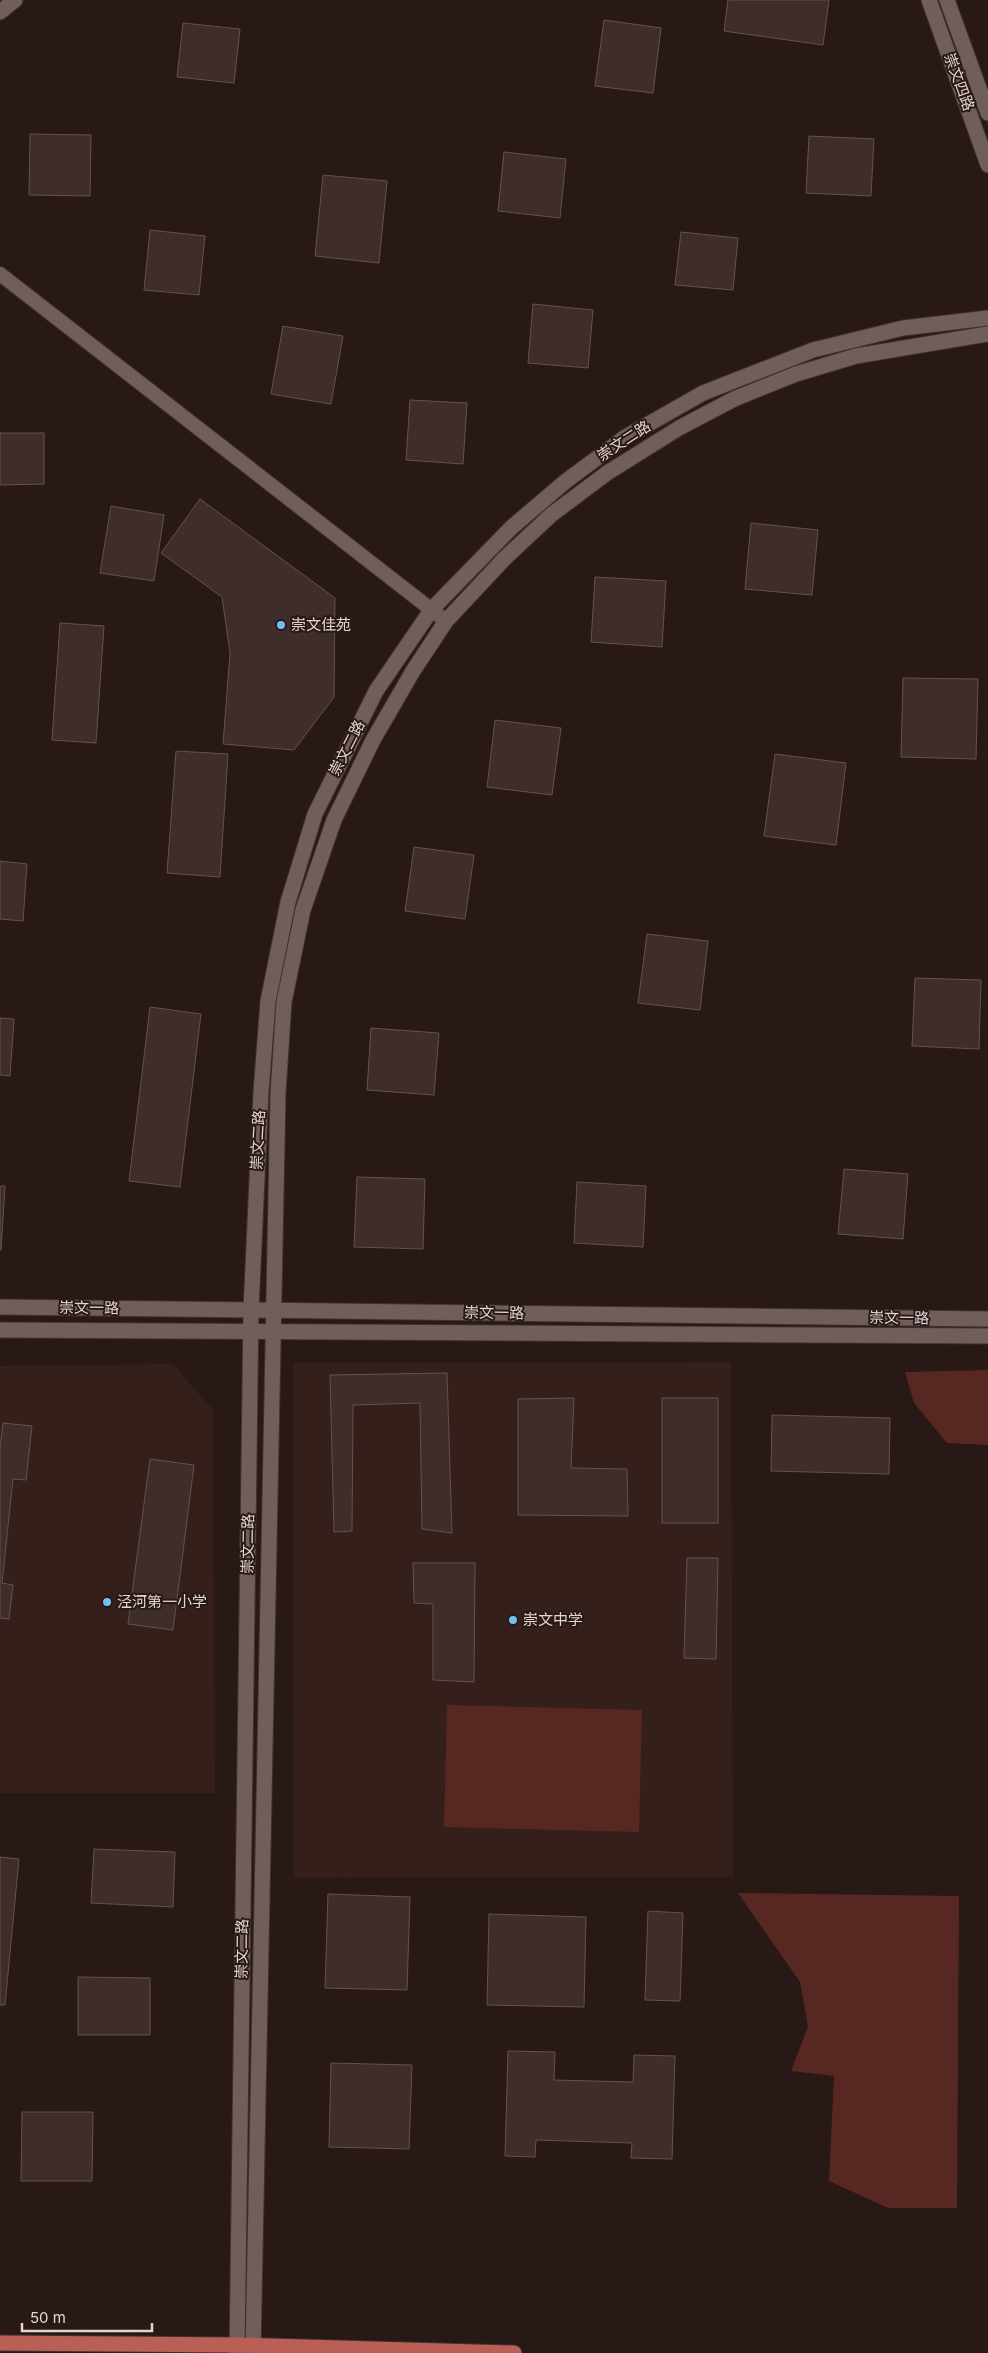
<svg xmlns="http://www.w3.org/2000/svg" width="988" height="2353" font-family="Inter,'Noto Sans SC',sans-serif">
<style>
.built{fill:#351f1b}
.green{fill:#572722}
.building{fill:#3e2d2a;stroke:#65524f}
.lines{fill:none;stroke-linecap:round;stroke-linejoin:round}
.minor-casing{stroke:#3e3231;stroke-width:16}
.tertiary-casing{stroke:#3e3231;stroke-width:17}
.primary-casing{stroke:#3e3231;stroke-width:17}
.minor{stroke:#715d5a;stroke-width:14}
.tertiary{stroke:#715d5a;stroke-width:15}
.primary{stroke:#ba5f56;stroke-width:15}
.poi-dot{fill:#71c1f4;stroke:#281816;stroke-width:2}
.labels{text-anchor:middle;stroke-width:4;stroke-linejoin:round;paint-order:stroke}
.street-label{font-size:15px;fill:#e2d6d4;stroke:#281816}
.poi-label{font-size:15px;fill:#e2d6d4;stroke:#281816;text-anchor:start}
</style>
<rect width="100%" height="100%" fill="#281816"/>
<g class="built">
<polygon points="731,1362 733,1877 294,1878 293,1363"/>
<polygon points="173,1364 213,1410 215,1793 0,1793 0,1366"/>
</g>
<g class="green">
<polygon points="988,1370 988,1445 947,1443 914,1403 905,1372"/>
<polygon points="447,1705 642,1710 639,1832 444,1827"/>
<polygon points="738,1893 959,1896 957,2208 888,2208 829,2181 834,2076 791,2071 808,2027 800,1982"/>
</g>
<g class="building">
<polygon points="728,0 829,0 823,45 724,31"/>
<polygon points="604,20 661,28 653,93 595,86"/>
<polygon points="183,23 240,29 234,83 177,77"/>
<polygon points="30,134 91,135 90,196 29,195"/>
<polygon points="809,136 874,139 871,196 806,193"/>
<polygon points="504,152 566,159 560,218 498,211"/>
<polygon points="323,175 387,181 379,263 315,256"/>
<polygon points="150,230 205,236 199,295 144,290"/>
<polygon points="681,232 738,238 733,290 675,285"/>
<polygon points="533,304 593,310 588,368 528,363"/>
<polygon points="283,326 343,336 331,404 271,394"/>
<polygon points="410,400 467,403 463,464 406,460"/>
<polygon points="0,433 44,433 44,484 0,485"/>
<polygon points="200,499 335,598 334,697 294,750 223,744 230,653 222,597 161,553"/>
<polygon points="111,506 164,515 154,581 100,573"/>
<polygon points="751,523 818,530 812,595 745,589"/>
<polygon points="595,577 666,581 662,647 591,642"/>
<polygon points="60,623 104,626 96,743 52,740"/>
<polygon points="903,678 978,679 976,759 901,757"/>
<polygon points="495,720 561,728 552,795 487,787"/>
<polygon points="176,751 228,754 220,877 167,873"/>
<polygon points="775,754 846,763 836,845 764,836"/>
<polygon points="414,847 474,855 465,919 405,911"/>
<polygon points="0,861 27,864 23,921 0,919"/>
<polygon points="647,934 708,941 700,1010 638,1003"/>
<polygon points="915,978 981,980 979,1049 912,1046"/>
<polygon points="150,1007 201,1014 180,1187 129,1181"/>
<polygon points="0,1018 14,1019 10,1076 0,1075"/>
<polygon points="371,1028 439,1033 434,1095 367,1090"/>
<polygon points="844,1169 908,1174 903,1239 838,1234"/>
<polygon points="357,1177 425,1179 423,1249 354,1247"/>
<polygon points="577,1182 646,1186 643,1247 574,1243"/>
<polygon points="0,1186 5,1186 1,1250 0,1250"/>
<polygon points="447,1373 452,1533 422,1529 420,1403 353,1405 352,1531 334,1532 330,1375"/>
<polygon points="574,1398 571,1468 627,1469 628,1516 518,1515 518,1399"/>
<rect x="662" y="1398" width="56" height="125"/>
<polygon points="772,1415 890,1418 889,1474 771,1471"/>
<polygon points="3,1423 32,1426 26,1480 13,1479 2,1583 13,1585 9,1619 0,1618 0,1449"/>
<polygon points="150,1459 194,1465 173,1630 128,1624"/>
<polygon points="687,1558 718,1558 716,1659 684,1658"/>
<polygon points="413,1563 475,1563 474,1682 433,1680 433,1604 414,1603"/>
<polygon points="94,1849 175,1852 173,1907 91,1903"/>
<polygon points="0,1857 19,1859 5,2005 0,2005"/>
<polygon points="328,1894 410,1897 407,1990 325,1988"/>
<polygon points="648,1911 683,1913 680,2001 645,2000"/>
<polygon points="489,1914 586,1917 584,2007 487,2005"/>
<polygon points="78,1977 150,1978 150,2035 78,2035"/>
<polygon points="508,2051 555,2052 554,2080 633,2082 634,2055 675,2056 672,2159 631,2158 632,2143 536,2140 535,2157 505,2156"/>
<polygon points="331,2063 412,2065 409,2149 329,2147"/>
<polygon points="22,2112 93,2112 92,2181 21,2181"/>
</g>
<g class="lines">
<defs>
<polyline id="minor" points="0,274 446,621"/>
<g id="tertiary">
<polyline points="929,0 988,165"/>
<polyline points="947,0 988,113"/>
<polyline points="0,12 15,0"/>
<polyline points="0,1307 988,1319"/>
<polyline points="0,1330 988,1336"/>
<polyline points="237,2353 251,1310 261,1092 268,1001 288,902 315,814 376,691 432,609 512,527 566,481 624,438 703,393 813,350 903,328 988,318"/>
<polyline points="253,2353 278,1094 284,1002 303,910 334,820 373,740 413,671 446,621 505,558 551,515 607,473 679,428 734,399 796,374 856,356 988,334"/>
</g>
<polyline id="primary" points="0,2343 237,2345 514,2353"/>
</defs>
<use href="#minor" class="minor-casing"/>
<use href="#tertiary" class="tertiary-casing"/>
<use href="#primary" class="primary-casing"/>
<use href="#minor" class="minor"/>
<use href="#tertiary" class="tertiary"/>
<use href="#primary" class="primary"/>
</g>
<g class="poi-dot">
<circle cx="281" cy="625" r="5"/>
<circle cx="107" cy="1602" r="5"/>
<circle cx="513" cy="1620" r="5"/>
</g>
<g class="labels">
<g class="street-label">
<text transform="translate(959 82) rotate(70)" y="5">崇文四路</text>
<text transform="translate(624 441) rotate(-33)" y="5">崇文二路</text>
<text transform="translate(347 748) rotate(-63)" y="5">崇文二路</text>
<text transform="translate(258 1140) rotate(-87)" y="5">崇文二路</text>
<text transform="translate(89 1308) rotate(1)" y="5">崇文一路</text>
<text transform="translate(494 1313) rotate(1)" y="5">崇文一路</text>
<text transform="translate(899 1318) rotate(1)" y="5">崇文一路</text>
<text transform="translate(248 1544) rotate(-89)" y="5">崇文二路</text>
<text transform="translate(242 1949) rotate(-89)" y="5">崇文二路</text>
</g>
<g class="poi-label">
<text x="291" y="630">崇文佳苑</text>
<text x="117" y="1607">泾河第一小学</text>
<text x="523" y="1625">崇文中学</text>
</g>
</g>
<path d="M22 2323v8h130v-8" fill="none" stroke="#e2d6d4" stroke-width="2.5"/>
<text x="30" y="2323" font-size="15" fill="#e2d6d4" stroke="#281816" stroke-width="4" paint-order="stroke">50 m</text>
</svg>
